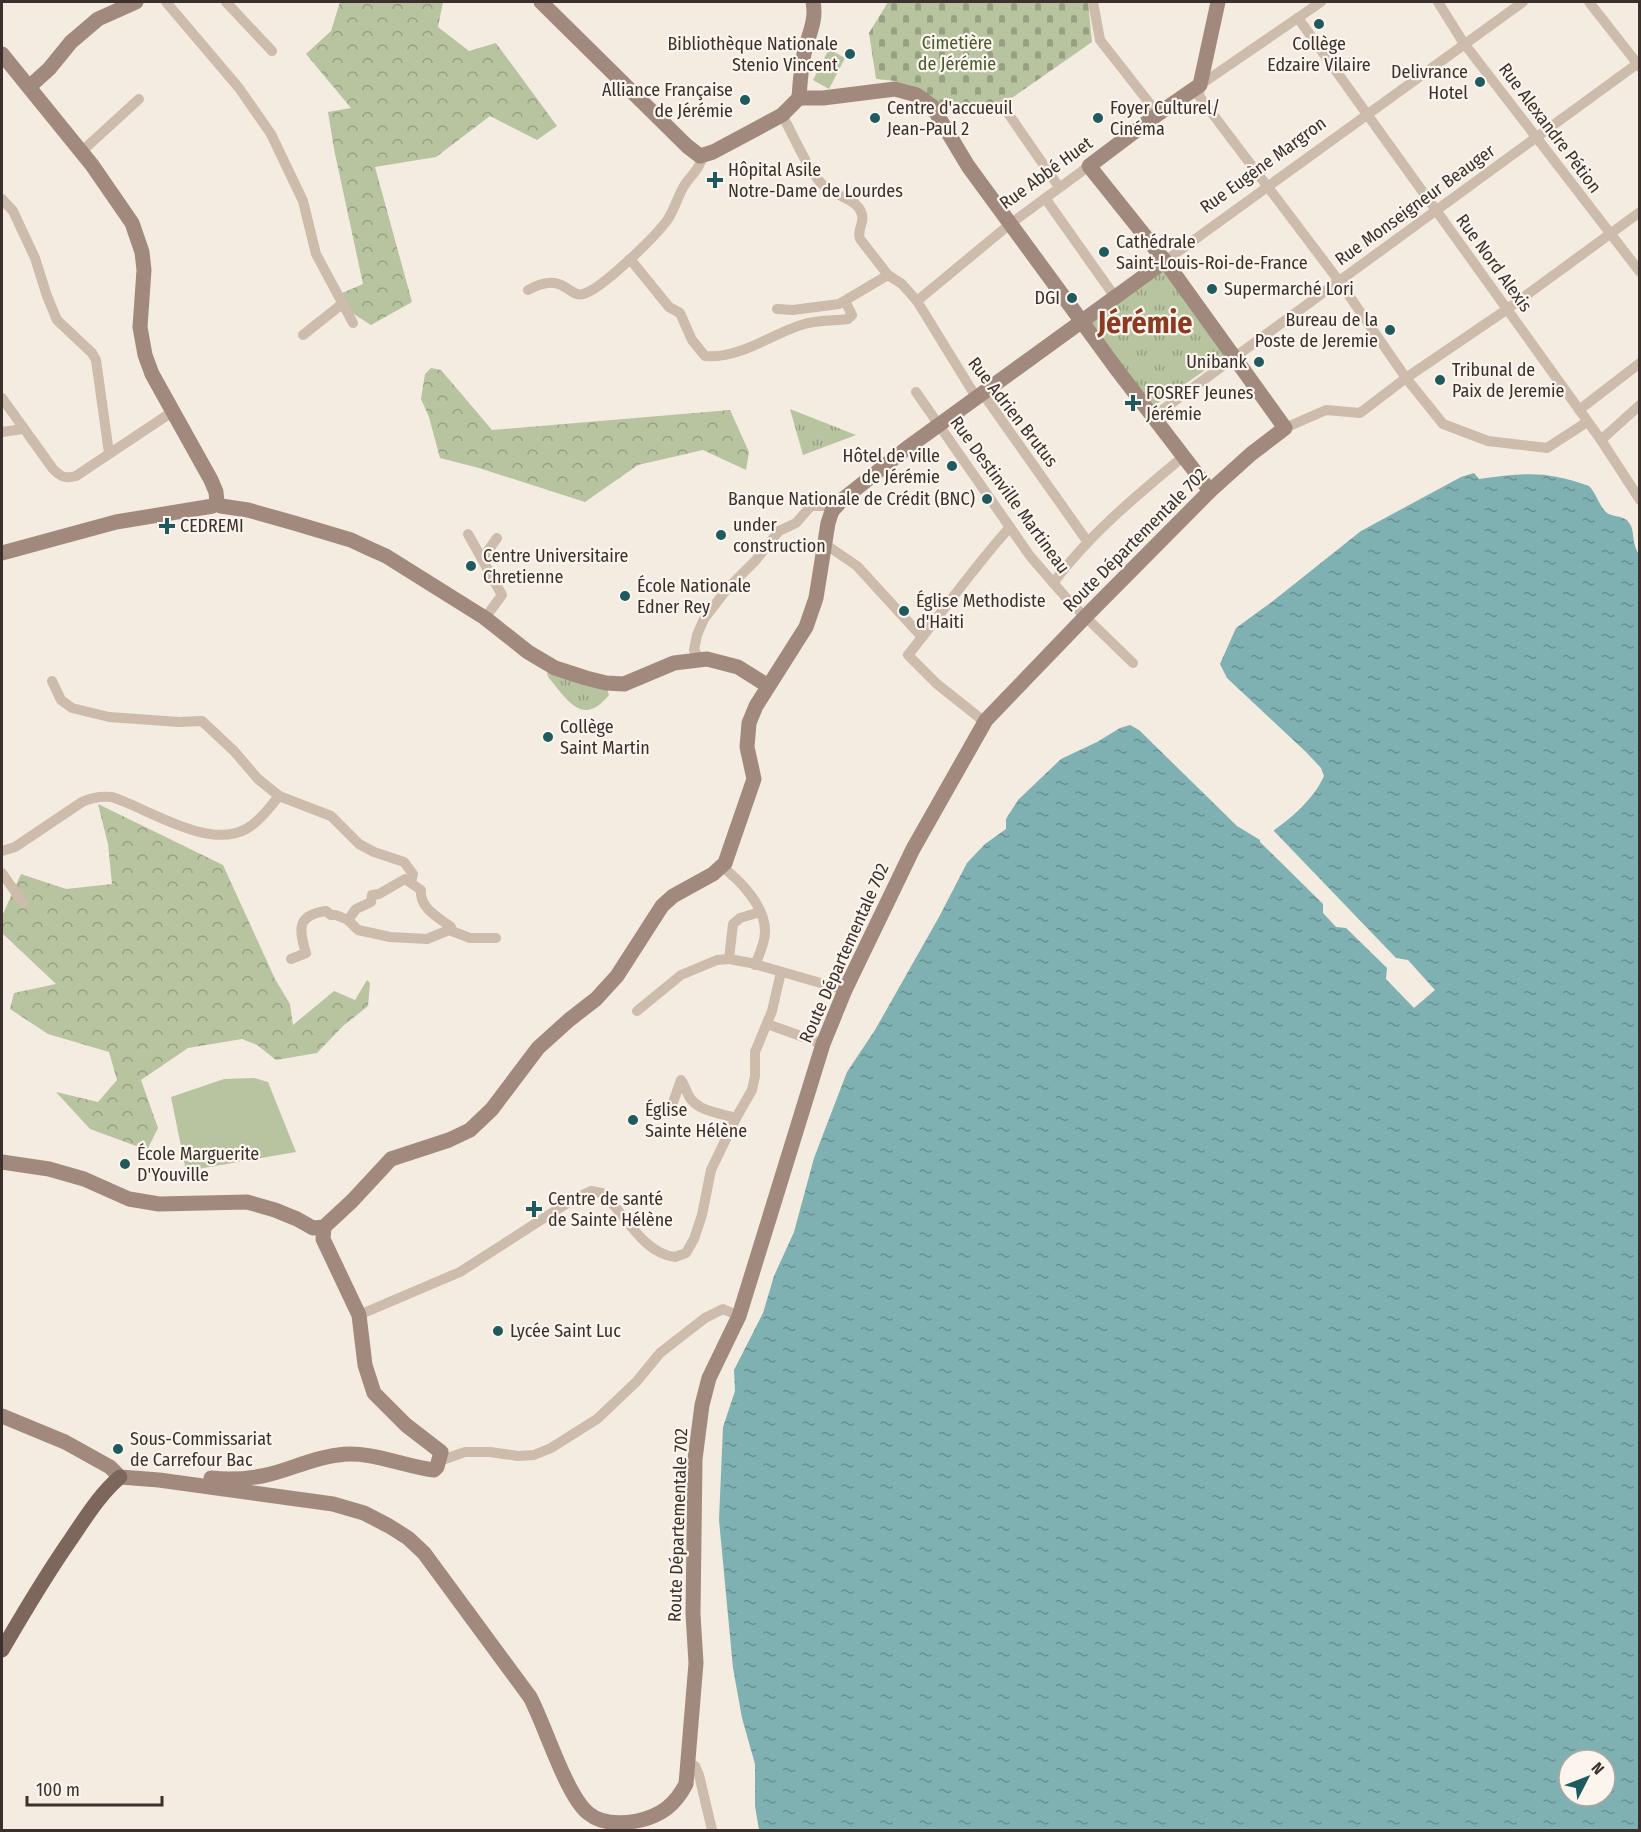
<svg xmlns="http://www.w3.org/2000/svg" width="1641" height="1832" font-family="'Fira Sans Condensed',sans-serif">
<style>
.grass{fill:url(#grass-tufts)}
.forest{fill:url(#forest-crowns)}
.cemetery{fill:url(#cemetery-stones)}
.pitch{fill:#b8c4a0}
.water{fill:url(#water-ripples);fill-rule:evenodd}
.pier{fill:#f4ebe1}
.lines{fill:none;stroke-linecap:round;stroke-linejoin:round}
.street{stroke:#cdbbac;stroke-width:10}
.secondary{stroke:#a18a7d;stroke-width:15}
.primary{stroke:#7d675c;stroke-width:15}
.poi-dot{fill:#1f5a5e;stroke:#fbf5ee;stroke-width:2}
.labels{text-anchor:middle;stroke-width:4.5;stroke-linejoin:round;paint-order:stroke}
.park-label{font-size:18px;fill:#4a5a2e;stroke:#fbf5ee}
.poi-label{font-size:18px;fill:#3b302b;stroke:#fbf5ee;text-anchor:start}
.street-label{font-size:18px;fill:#3b302b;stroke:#fbf5ee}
.town-label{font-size:30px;font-weight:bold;fill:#8c3b22;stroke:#fbf5ee}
</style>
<defs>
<pattern id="grass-tufts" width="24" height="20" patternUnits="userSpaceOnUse" patternTransform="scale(1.5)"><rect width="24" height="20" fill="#b8c4a0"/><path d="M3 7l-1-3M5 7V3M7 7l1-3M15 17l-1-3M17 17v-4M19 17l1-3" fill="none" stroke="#97a083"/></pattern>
<pattern id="forest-crowns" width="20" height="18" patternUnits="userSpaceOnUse" patternTransform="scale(1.5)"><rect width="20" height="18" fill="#b8c4a0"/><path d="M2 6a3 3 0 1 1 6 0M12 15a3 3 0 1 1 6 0" fill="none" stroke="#97a083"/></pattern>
<pattern id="cemetery-stones" width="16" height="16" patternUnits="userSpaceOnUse" patternTransform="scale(1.5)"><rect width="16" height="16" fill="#b8c4a0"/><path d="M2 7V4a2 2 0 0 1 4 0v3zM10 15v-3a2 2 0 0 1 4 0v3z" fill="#97a083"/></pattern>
<pattern id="water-ripples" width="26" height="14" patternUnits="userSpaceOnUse" patternTransform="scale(1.5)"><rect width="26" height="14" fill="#7fb0b2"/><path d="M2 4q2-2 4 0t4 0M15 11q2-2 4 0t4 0" fill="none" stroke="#699091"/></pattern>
</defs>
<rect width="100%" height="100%" fill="#f4ebe1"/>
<g class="grass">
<polygon points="1164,268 1227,355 1152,407 1088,323"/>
<polygon points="790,409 856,435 803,455"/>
<path d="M 549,669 L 607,689 L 609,695 C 583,727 568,701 549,678 L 547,674 Z"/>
</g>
<g class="forest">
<polygon points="340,2 443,2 438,27 469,51 496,43 557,126 537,140 490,116 436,157 375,167 412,302 371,325 349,311 342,293 363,284 334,149 328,112 351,108 306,54 331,31"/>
<polygon points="431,368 441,370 492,430 730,410 749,452 746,470 703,450 638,465 585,502 479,468 440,458 429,417 421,399 425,374"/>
<polygon points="98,804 223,865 275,979 290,1004 293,1025 334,991 355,1000 367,980 370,983 368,1006 343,1026 317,1053 276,1060 257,1045 242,1039 188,1048 141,1080 158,1128 147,1150 90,1129 56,1092 98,1102 117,1080 109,1052 48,1034 10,1009 14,993 56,984 2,933 2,916 21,874 66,889 112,884 108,844"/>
</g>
<polygon class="cemetery" points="888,2 1088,2 1092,42 1009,100 995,105 942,107 912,86 895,81 876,79 869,33"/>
<g class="pitch">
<polygon points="829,49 845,58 829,89 813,80"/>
<polygon points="254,1078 268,1082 296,1152 186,1171 171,1097 224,1079"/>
</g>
<path class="water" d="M 1474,473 L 1479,479 C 1524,473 1545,470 1589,486 C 1596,493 1598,503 1605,511 C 1612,519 1623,513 1630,524 C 1635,532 1631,543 1640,556 L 1639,1830 L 759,1830 L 755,1806 L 755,1764 L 742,1718 L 733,1668 L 719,1520 L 723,1427 L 735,1391 L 734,1370 L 763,1313 L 774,1276 L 794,1232 L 814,1158 L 847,1072 L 875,1030 L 939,917 L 967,863 L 985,844 L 1006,829 L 1006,819 L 1018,800 L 1061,759 L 1097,742 L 1120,728 L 1130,725 L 1139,730 L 1237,826 L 1260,840 C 1284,824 1312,803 1324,776 L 1321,768 L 1306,752 L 1227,678 L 1220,664 L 1236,628 L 1273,601 L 1361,531 L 1461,477 ZM 1569,1760 L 1605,1760 L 1605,1796 L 1569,1796 Z"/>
<polygon class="pier" points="1273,830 1396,958 1408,960 1435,990 1414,1008 1386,979 1387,968 1346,928 1336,927 1323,913 1323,904 1260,842 1260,840"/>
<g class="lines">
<g class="street">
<polyline points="166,2 239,88 271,134 303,201 316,254 353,323"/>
<polyline points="226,2 272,51"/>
<polyline points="1093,2 1100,40 1158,114"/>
<polyline points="1321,2 1200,85 1199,96 1339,281 1406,378 1443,424 1488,441 1547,448 1587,422"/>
<polyline points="1438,2 1463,42 1640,272"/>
<polyline points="1589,2 1640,67"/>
<polyline points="1298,18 1601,440 1640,500"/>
<polyline points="1004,102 1005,109 1059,187"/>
<path d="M 782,115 C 793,134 806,167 821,183 C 831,195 850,196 859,208 C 868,222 856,227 860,239 L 888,275 L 902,284 L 917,301 L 976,397 L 986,398 L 1087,541"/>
<polyline points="81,152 139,99"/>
<polyline points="1045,198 1115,297"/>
<polyline points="2,199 13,211 35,258 47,296 57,320 92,353 96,360 109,453"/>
<path d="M 630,259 L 669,307 L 680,313 L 692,340 L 705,356 C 739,359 770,335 801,325 C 816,320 833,321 848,319 L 852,315 L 845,301"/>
<polyline points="1165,261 1523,2"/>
<path d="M 528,290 C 564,270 568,298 583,294 C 601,290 657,235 668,219 C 675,208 678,196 684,186 C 691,175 700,169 703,155"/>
<polyline points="917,301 1010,224 1089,166"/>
<polyline points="777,309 793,310 839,304 888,275"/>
<polyline points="303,335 342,304"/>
<polyline points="916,392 1030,556 1069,601 1133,663"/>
<path d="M 2,398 L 53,469 C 61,477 65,479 76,476 L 172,412"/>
<polyline points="1579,410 1640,363"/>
<polyline points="1154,416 1637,64"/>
<polyline points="1285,428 1326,410 1360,413 1406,378 1506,310 1640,212"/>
<polyline points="2,432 23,429"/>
<polyline points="1601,440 1640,405"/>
<polyline points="468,534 502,595 485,618"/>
<polyline points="825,544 857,566 922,637"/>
<polyline points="482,559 497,538"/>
<path d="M 1053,583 C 1092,532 1135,497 1184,456"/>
<polyline points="700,659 694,650 697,635 704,619 727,589 755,561 779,531 796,523 811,506 836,506"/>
<polyline points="52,681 61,700 72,708 109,717 179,722 202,721 234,751 258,779 279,796 331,816 359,844 374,852 404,862 413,874 411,882"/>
<path d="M 986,720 L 981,719 L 937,684 L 908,655 C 942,613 973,568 1010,527"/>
<path d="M 2,851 L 15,847 L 82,802 C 92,797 100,796 112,797 C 149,809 208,850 246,829 C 259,822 269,808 279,796"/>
<path d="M 721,866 C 740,880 766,907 765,932 C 765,943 759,955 755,965"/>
<polyline points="2,873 23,903"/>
<path d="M 348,920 L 356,909 L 371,902 L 372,895 L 379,894 L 405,879 L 421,890 C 419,908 439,918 451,927 L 452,931"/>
<path d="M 291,959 L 306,953 C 299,930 296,915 326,911 L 331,915 L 336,915 L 348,920 L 358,930 L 390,937 L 427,939 L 449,930 L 470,938 L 496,938"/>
<polyline points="729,959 733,924 740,918 760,912"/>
<polyline points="637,1011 681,975 717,960 729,959 751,963 845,990"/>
<polyline points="767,1024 823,1044"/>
<path d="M 670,1111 L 681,1080 C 685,1085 686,1092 690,1098 C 700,1112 720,1113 736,1118"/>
<path d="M 359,1315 L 460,1272 L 572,1200 L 591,1191 L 602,1193 C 625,1213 642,1253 675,1257 L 686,1253 L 694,1239 L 702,1215 L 711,1170 L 736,1118 L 752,1090 L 755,1076 L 755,1052 L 772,1011 L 781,972"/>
<polyline points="441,1452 445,1459 465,1452 490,1452 518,1456 534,1455 551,1448 597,1419 637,1381 660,1353 705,1318 723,1309 739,1316"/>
<polyline points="688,1762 695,1766 699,1775 712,1830"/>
</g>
<g class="secondary">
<polyline points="541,2 687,146 700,156 713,152 782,115 799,98"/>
<polyline points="2,54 92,165 132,223 142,252 144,270 140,327 145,355 152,374 211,480 216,492 217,502"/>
<polyline points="29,87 49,69 71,42 98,19 136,2"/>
<polyline points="799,98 823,98 895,89 917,95 932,106 968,166 1118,371 1210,491"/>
<path d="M 799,98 C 800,83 801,68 804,54 C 808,35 817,21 813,2"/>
<polyline points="221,506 248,510 294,523 351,540 368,548 386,556 485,618 528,652 555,668 586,678 606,683 624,684 674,663 707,659 738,667 768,686"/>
<polyline points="2,553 116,522 213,506"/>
<polyline points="2,1162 49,1169 84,1179 129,1199 159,1204 247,1202 275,1210 297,1219 313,1228 324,1227 352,1201 391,1159 449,1140 470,1130 492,1109 538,1048 569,1020 596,999 617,976 662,906 673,896 713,874 725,863 754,779 747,747 749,723 756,706 806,627 816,598 828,523 832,511 842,500 907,448 1165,261"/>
<path d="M 2,1416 L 65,1442 L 110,1467 L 120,1477 L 159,1480 L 333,1504 L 364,1513 L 389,1526 L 408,1538 L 424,1553 L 530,1697 C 545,1725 566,1795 588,1813 C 601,1824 621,1824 637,1821 C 661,1816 675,1805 686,1784 L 696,1663 L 693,1614 L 695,1459 L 702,1405 L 709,1378 L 739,1316 L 823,1044 L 845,990 L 913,849 L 986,720 L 1086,616 L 1210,491 L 1251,454 L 1285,428 L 1165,261 L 1089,166 L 1158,114 L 1200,85 L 1218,2"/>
<path d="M 211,1478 C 227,1480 245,1479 262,1476 C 288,1471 311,1458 338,1455 C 370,1450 402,1466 434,1470 L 437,1467 L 441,1452 L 406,1425 L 374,1393 L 365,1365 L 359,1315 L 323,1239 L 324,1227"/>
</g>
<path class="primary" d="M 2,1650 C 24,1612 46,1575 71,1539 C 86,1517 100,1494 120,1477"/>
</g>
<g class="poi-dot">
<circle cx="1319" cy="24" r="6"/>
<circle cx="850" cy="54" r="6"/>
<circle cx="1480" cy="82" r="6"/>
<circle cx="745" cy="100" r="6"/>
<circle cx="875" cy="118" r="6"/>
<circle cx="1098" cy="118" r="6"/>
<path d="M712 171h6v6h6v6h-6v6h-6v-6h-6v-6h6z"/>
<circle cx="1104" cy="252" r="6"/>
<circle cx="1212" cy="289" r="6"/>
<circle cx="1072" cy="298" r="6"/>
<circle cx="1390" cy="330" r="6"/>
<circle cx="1259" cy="362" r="6"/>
<circle cx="1440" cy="380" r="6"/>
<path d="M1130 394h6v6h6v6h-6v6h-6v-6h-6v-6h6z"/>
<circle cx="952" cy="466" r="6"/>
<circle cx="987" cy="499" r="6"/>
<path d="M164 517h6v6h6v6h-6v6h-6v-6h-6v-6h6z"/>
<circle cx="721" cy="535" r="6"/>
<circle cx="471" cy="566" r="6"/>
<circle cx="625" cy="596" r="6"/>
<circle cx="904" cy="611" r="6"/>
<circle cx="548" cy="737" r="6"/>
<circle cx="633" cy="1120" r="6"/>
<circle cx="125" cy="1164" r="6"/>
<path d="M531 1200h6v6h6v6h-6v6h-6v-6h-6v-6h6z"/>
<circle cx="498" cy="1331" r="6"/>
<circle cx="118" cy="1449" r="6"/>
</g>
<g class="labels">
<g class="park-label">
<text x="957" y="49">Cimetière<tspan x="957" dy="21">de Jérémie</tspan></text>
</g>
<g class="poi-label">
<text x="838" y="50" text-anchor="end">Bibliothèque Nationale<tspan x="838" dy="21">Stenio Vincent</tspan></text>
<text x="1319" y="50" text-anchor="middle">Collège<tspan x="1319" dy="21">Edzaire Vilaire</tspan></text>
<text x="1468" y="78" text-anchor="end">Delivrance<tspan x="1468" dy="21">Hotel</tspan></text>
<text x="733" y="96" text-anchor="end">Alliance Française<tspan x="733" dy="21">de Jérémie</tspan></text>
<text x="887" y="114">Centre d'accueuil<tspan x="887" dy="21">Jean-Paul 2</tspan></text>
<text x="1110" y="114">Foyer Culturel/<tspan x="1110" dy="21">Cinéma</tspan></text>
<text x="728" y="176">Hôpital Asile<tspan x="728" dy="21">Notre-Dame de Lourdes</tspan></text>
<text x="1116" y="248">Cathédrale<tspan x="1116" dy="21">Saint-Louis-Roi-de-France</tspan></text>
<text x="1224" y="295">Supermarché Lori</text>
<text x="1060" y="304" text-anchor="end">DGI</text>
<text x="1378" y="326" text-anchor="end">Bureau de la<tspan x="1378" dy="21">Poste de Jeremie</tspan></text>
<text x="1247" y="368" text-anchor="end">Unibank</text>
<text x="1452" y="376">Tribunal de<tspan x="1452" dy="21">Paix de Jeremie</tspan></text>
<text x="1146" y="399">FOSREF Jeunes<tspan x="1146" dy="21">Jérémie</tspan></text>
<text x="940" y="462" text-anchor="end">Hôtel de ville<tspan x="940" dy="21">de Jérémie</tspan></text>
<text x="975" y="505" text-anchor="end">Banque Nationale de Crédit (BNC)</text>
<text x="733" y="531">under<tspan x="733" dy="21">construction</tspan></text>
<text x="180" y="532">CEDREMI</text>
<text x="483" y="562">Centre Universitaire<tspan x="483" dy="21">Chretienne</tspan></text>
<text x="637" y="592">École Nationale<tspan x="637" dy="21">Edner Rey</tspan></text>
<text x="916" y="607">Église Methodiste<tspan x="916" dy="21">d'Haiti</tspan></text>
<text x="560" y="733">Collège<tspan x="560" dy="21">Saint Martin</tspan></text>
<text x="645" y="1116">Église<tspan x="645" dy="21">Sainte Hélène</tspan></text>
<text x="137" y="1160">École Marguerite<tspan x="137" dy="21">D'Youville</tspan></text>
<text x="548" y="1205">Centre de santé<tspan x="548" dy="21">de Sainte Hélène</tspan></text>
<text x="510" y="1337">Lycée Saint Luc</text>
<text x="130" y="1445">Sous-Commissariat<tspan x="130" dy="21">de Carrefour Bac</tspan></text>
</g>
<g class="street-label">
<text transform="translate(1550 128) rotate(53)" y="6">Rue Alexandre Pétion</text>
<text transform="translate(1263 165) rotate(-36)" y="6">Rue Eugène Margron</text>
<text transform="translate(1046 173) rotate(-36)" y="6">Rue Abbé Huet</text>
<text transform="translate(1415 205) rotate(-36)" y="6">Rue Monseigneur Beauger</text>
<text transform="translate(1494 263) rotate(54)" y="6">Rue Nord Alexis</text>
<text transform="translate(1013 412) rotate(52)" y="6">Rue Adrien Brutus</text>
<text transform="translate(1010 495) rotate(54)" y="6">Rue Destinville Martineau</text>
<text transform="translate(1135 540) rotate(-45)" y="6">Route Départementale 702</text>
<text transform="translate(844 953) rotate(-66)" y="6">Route Départementale 702</text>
<text transform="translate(678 1525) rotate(-88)" y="6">Route Départementale 702</text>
</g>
<g class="town-label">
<text x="1145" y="333">Jérémie</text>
</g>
</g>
<rect width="1641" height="1832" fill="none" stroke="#3b302b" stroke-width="6"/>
<g transform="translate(1587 1778) rotate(48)"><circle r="28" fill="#fbf5ee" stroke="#aea6a0" stroke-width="1.5"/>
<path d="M0-4.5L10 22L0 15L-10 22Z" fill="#1f5a5e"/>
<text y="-9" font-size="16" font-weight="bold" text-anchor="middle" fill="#3b302b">N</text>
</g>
<path d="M27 1796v9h135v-9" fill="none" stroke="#3b302b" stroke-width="3"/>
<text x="36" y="1796" font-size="18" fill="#3b302b" stroke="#fbf5ee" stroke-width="4.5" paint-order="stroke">100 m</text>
</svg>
